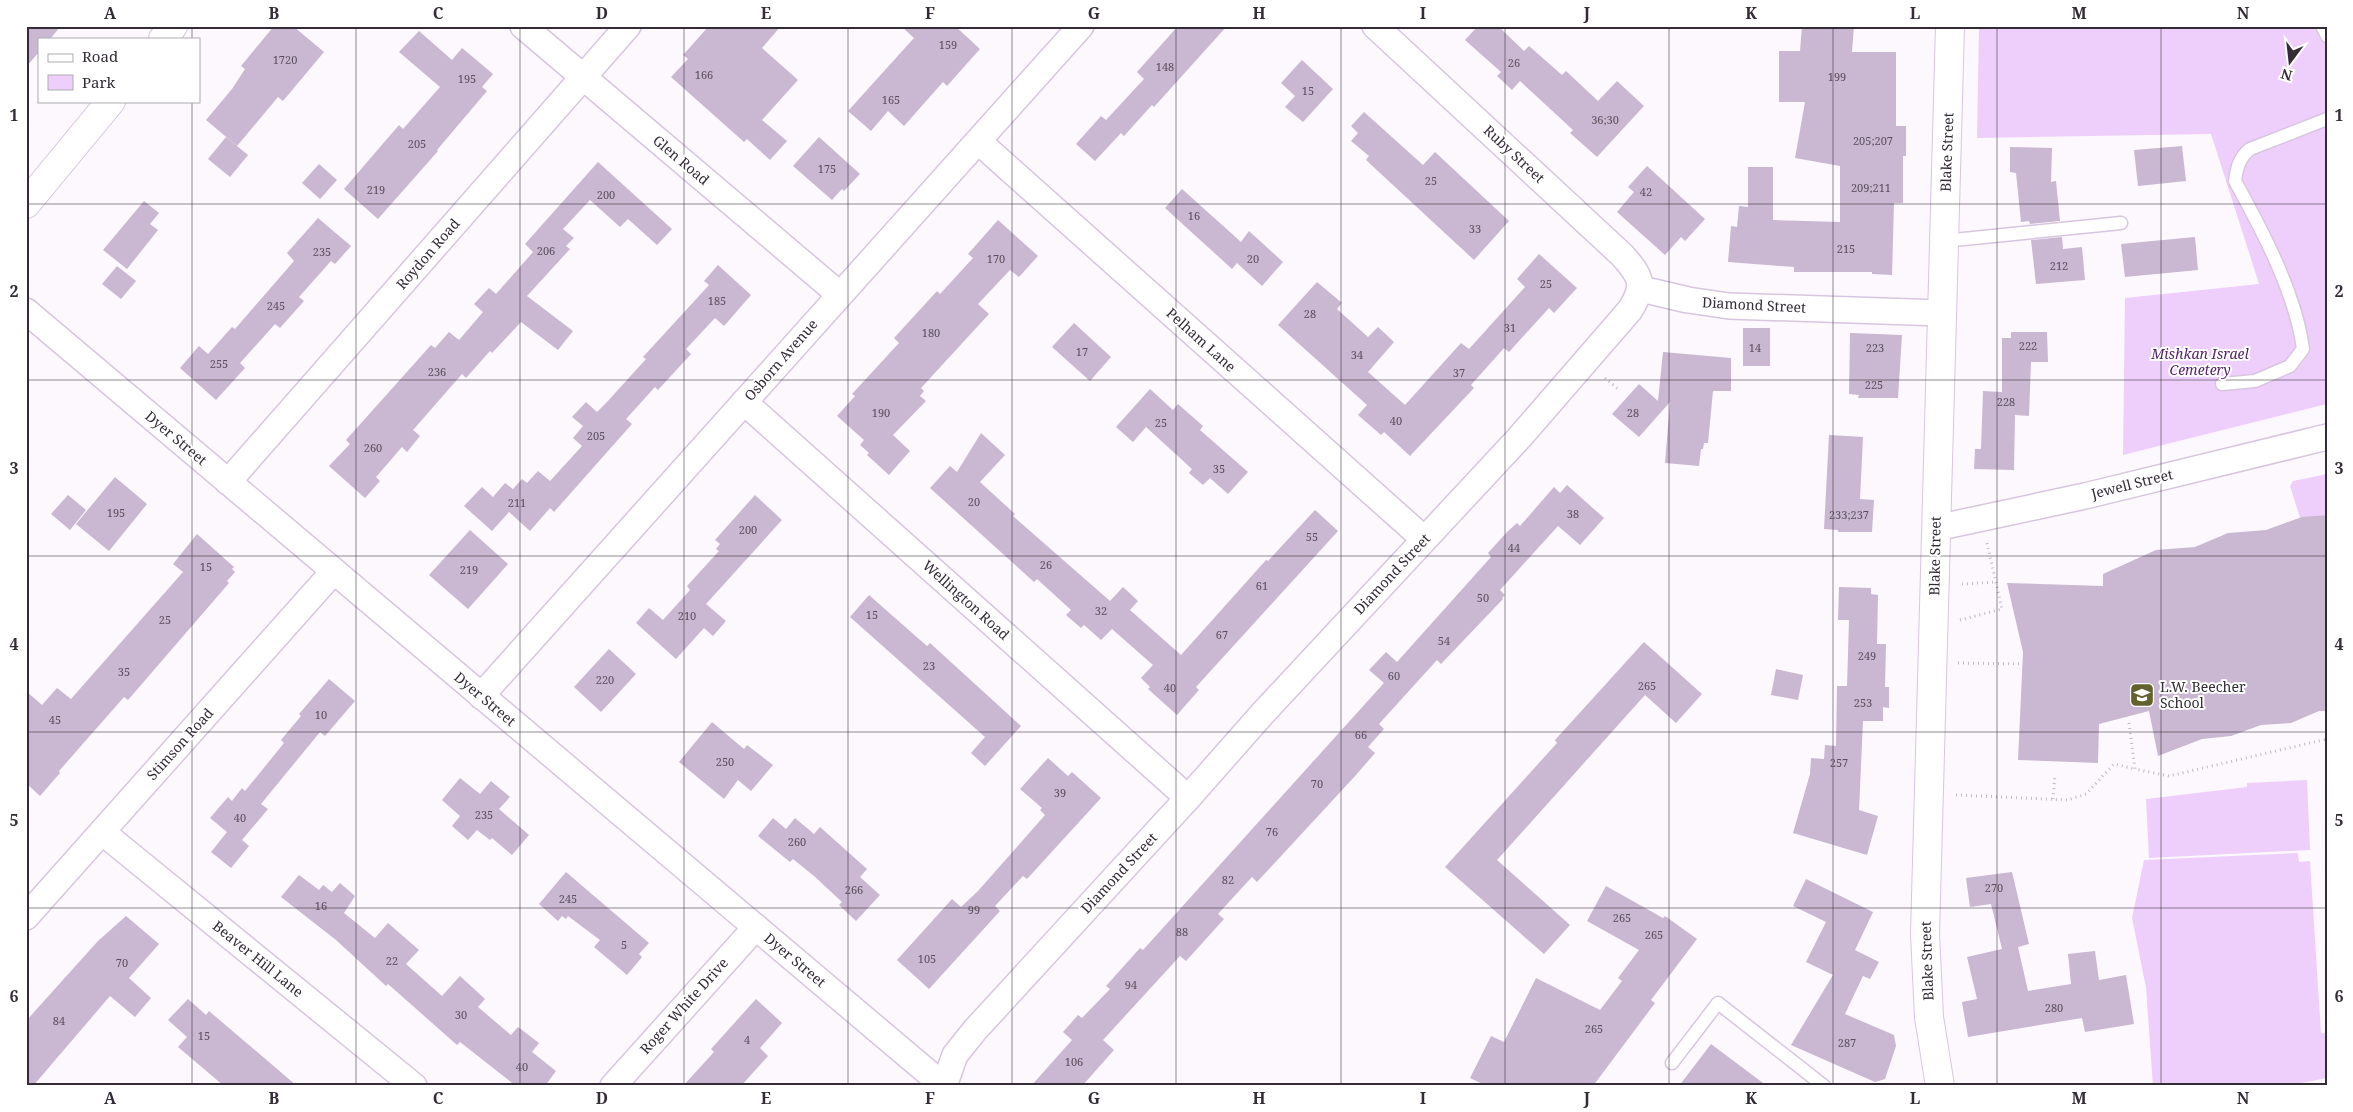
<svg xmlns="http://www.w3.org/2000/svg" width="2353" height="1112" font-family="'Noto Serif',serif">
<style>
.green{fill:#eecffb}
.building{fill:#cab7d1}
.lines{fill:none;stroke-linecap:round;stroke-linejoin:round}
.lane-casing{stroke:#d8c5e0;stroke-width:15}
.street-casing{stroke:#d8c5e0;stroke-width:28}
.secondary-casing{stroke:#d8c5e0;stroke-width:30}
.path{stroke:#bfbac1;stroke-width:3;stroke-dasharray:1 4;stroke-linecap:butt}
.lane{stroke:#fff;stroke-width:12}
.street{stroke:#fff;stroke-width:25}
.secondary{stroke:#fff;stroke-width:28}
.grid{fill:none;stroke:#332c36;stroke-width:1;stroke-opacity:0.55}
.labels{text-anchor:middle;stroke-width:4;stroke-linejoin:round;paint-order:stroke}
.number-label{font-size:11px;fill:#594f5d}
.street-label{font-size:14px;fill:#332c36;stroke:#fff}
.park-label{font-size:14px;font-style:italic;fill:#552366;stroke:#fff}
.poi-label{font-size:14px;fill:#332c36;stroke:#fff;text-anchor:start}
.neatline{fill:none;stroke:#332c36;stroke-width:2}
.grid-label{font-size:16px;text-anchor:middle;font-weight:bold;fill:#332c36}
</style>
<rect width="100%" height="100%" fill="#fcf8fe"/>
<g class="green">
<polygon points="1979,26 2327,26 2327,404 2123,455 2125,298 2259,284 2211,134 1977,138"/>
<polygon points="2327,474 2327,515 2300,518 2290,486 2293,481"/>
<polygon points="2307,780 2310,850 2149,858 2146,799 2247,787 2247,783"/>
<polygon points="2298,853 2299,862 2310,861 2321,1033 2327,1033 2327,1078 2286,1086 2153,1086 2146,988 2132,918 2144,860"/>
</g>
<g class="building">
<polygon points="26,26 61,26 50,39 39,39 39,52 26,67"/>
<polygon points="274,26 293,26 324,52 283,101 278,97 237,146 206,120 232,89 245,69 241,66"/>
<polygon points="709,26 781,26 762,48 798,80 762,120 787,141 770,160 747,139 744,142 671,77 688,59 683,55"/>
<polygon points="901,26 955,26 980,49 947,86 943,82 904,126 888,111 871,131 848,111 914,38"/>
<polygon points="1178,26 1227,26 1154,107 1152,105 1124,136 1121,133 1095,161 1076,144 1101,116 1106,120 1144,79 1137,72"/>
<polygon points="1478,26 1498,26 1524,51 1529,46 1562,75 1566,71 1598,101 1617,81 1644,106 1597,157 1570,133 1573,130 1520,81 1512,90 1497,76 1501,72 1465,40"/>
<polygon points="1802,26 1854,26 1852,52 1896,52 1896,126 1906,126 1906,156 1903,156 1903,203 1894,203 1892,275 1872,274 1872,272 1794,272 1794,267 1728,262 1731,226 1737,227 1739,206 1748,207 1748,167 1773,167 1773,220 1840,222 1840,166 1795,158 1805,102 1779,102 1779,51 1800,51"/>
<polygon points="419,31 452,60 462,48 493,74 482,87 487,91 437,150 438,151 378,219 344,189 399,125 403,129 440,87 399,52"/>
<polygon points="1302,60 1333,89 1303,122 1285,107 1295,96 1281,83"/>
<polygon points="1364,112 1423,165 1435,152 1509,221 1474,260 1366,160 1369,156 1351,141 1358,133 1351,126"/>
<polygon points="226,137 248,155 230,177 208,159"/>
<polygon points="819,137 860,174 844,191 842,189 832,200 793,166"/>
<polygon points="2182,146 2186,181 2138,186 2134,150"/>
<polygon points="2010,147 2052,148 2051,182 2056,181 2060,221 2030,224 2029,221 2021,222 2016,173 2010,172"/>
<polygon points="598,162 672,229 657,245 628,219 620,227 590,200 563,229 574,238 566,246 570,249 527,296 573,331 558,350 521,322 492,353 490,351 466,378 462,374 413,430 420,436 407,452 402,447 376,477 380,481 365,498 329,466 350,444 346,440 431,345 435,348 449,332 459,340 483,312 474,304 489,288 496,294 533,252 525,244"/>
<polygon points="319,164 337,180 320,199 302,183"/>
<polygon points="1647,166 1705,219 1685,241 1681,237 1665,255 1617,212 1634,192 1628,187"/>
<polygon points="1182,189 1241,242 1249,231 1283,262 1262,286 1237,263 1232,269 1165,208"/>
<polygon points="144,201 159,213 150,224 158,230 127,269 103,250"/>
<polygon points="318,218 351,246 335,264 331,261 299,297 304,301 280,328 275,324 240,363 245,368 216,400 180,368 199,346 208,354 232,327 235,329 294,261 287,253"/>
<polygon points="998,220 1038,256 1019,277 1010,270 978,304 989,314 921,388 924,391 920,396 926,401 893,435 910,451 889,475 867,455 869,453 860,445 864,440 837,416 855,396 852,394 899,343 894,338 937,291 940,294 973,258 968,254"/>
<polygon points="2062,237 2063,249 2082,247 2085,280 2036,284 2031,240"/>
<polygon points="2195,237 2198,270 2125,277 2121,244"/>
<polygon points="1539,254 1577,288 1554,313 1549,308 1509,352 1504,348 1471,385 1474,388 1410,456 1384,432 1381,435 1358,415 1367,405 1278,325 1317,282 1342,303 1337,309 1368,337 1378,327 1394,342 1368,372 1405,405 1461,343 1469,349 1525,287 1517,279"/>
<polygon points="718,265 751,295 724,326 715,318 686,349 691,354 658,390 655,387 626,419 632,424 554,512 550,508 530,531 509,512 492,531 464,506 482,487 493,497 505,483 513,489 522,479 527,483 538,471 550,481 582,446 573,438 583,426 572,417 586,402 597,412 607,402 646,359 643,357 709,285 704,281"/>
<polygon points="117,266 136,281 121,299 102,284"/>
<polygon points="1074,323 1111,357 1090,381 1052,347"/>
<rect x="1743" y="328" width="27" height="38"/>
<polygon points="2011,332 2047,332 2048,362 2031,362 2029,416 2015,415 2014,470 1974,469 1975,449 1981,449 1983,391 2002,392 2002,338 2011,338"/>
<polygon points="1850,333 1902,335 1898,398 1858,398 1859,395 1849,394"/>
<polygon points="1663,352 1731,358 1731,391 1713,391 1708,443 1704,443 1703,449 1701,449 1699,466 1665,463 1670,402 1639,437 1612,414 1639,384 1658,401"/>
<polygon points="1150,389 1173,410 1178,404 1203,426 1200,430 1248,472 1228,494 1210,478 1203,485 1189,473 1192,469 1146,427 1133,442 1116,427"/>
<polygon points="981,433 1005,455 980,482 1015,514 1013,516 1110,601 1123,587 1138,601 1130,610 1181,655 1266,560 1268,561 1315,510 1338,531 1196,687 1199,690 1177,715 1148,689 1150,687 1141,678 1153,665 1112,629 1101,640 1084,625 1081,628 1066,615 1071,610 1037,579 1034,582 930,488 950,466 957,472"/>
<polygon points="1829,435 1863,437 1860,499 1874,500 1872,532 1838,532 1838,530 1824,529"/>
<polygon points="115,477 147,504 109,551 76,524"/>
<polygon points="1567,485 1604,518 1580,545 1558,526 1500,590 1505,595 1502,598 1503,599 1441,664 1437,660 1379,724 1384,729 1368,747 1375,753 1356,775 1257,882 1252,877 1218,914 1224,919 1186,961 1180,956 1103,1040 1114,1050 1082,1086 1031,1086 1072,1040 1063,1032 1078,1015 1082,1018 1110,989 1106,986 1140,948 1143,950 1384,683 1369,670 1386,652 1397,662 1491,557 1488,553 1507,532 1517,523 1520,526 1554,487 1560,493"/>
<polygon points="68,495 86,510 70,530 51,514"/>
<polygon points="755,495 782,520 706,604 726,621 713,636 704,628 676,659 636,623 649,608 663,620 690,590 687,586 719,551 716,549 720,544 715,540"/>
<polygon points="2327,515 2327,711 2319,711 2291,723 2261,725 2231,736 2202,739 2158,756 2149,711 2099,724 2098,763 2018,760 2023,652 2007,583 2103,586 2103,574 2156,550 2195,547 2228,533 2266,530 2302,517"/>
<polygon points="470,530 508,564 468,609 429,575"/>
<polygon points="197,534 234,567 232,569 235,572 227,581 229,583 128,700 124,697 59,771 60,773 40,796 26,783 26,691 42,705 57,688 71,699 183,572 173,564"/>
<polygon points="1839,587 1871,588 1871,594 1878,595 1877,644 1886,644 1885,687 1889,687 1889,708 1883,707 1883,721 1863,721 1859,810 1878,816 1867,855 1793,833 1810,774 1811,758 1824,759 1825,745 1836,746 1837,686 1847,686 1849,620 1838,620"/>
<polygon points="869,595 920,640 927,646 930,643 1021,726 985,766 971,753 985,737 850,617"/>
<polygon points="1644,642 1702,694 1676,723 1645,695 1497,860 1570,925 1544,954 1445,867 1557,743 1555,740"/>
<polygon points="609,649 636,674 601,712 574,687"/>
<polygon points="1776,669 1803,675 1798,700 1771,695"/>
<polygon points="329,679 355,701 325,736 320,732 261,804 268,809 242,840 249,846 231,868 211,852 227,832 210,818 228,797 232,801 242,788 245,791 284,743 281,740 301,716 299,714"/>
<polygon points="712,722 744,749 747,745 773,765 751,791 738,780 724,799 679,762"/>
<polygon points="1048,758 1068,776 1072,772 1101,798 1027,879 1023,876 995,906 1000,911 929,989 897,960 952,899 961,907 978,891 1045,815 1040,810 1042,808 1020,789"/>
<polygon points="460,778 480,794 491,781 510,797 499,809 529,835 512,855 492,838 490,840 477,830 468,840 452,826 460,816 442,800"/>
<polygon points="773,818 786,829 795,818 814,834 820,827 867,869 860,877 880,895 856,921 839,905 842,902 814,876 793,859 790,862 758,836"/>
<polygon points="566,872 649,943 639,954 642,957 627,975 594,947 600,940 568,916 566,919 562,916 558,921 539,904"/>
<polygon points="2012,872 2029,944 2018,947 2028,991 2071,984 2068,954 2095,951 2099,980 2126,975 2134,1024 2085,1032 2082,1018 1968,1037 1962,1002 1977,999 1967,957 2002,949 1991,904 1970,907 1966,878"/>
<polygon points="299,875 319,890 323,885 332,892 340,883 355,896 344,913 375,938 388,923 419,950 406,964 442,996 460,976 485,999 478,1007 511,1035 518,1027 539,1043 532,1052 556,1071 545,1086 516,1086 460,1042 457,1045 388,984 386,986 336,940 281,897"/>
<polygon points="1806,879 1873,912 1855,950 1879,962 1870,979 1863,976 1845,1014 1894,1035 1896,1046 1885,1079 1875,1082 1791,1045 1833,975 1806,962 1826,922 1793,906"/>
<polygon points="1606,886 1663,918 1665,916 1697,939 1651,1000 1655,1003 1593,1086 1487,1086 1470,1078 1491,1036 1504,1042 1536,978 1600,1010 1622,981 1618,978 1639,950 1587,921"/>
<polygon points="126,916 159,944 129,978 151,998 135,1017 110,996 33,1086 26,1086 26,1021 98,941"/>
<polygon points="188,999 206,1015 209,1011 297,1086 224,1086 178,1047 187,1037 168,1020"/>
<polygon points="756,999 782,1023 760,1048 768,1056 741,1086 683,1086 714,1052 711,1049"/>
<polygon points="1711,1044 1767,1086 1679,1086"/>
</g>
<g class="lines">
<defs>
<g id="lane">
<polyline points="2322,26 2327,36"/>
<polyline points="1944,241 2121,223"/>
<path d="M 2222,384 L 2255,381 L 2290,366 L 2303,349 C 2296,294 2262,230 2235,181 C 2237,167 2239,158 2250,149 L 2327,119"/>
<polyline points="1672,1063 1718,1003 1824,1086"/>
</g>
<g id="street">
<polyline points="523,26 839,294"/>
<polyline points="978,141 1424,539"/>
<polyline points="1641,289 1688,300 1729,306 1942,313"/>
<polyline points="26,311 944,1086"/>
<polyline points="744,402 1188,798"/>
<polyline points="228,482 628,26"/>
<polyline points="1936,528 2085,496 2327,437"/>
<polyline points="481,696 1081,26"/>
<polyline points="102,832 414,1086"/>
<polyline points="26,917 334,571"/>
<polyline points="613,1086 756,927"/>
<path d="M 944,1086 L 955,1055 L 975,1030 L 1188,798 L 1263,713 L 1519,438 L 1630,310 C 1646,285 1641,276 1622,255 L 1375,26"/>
</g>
<g id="secondary">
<polyline points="163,39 173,26"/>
<polyline points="26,204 111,101"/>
<polyline points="1940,1086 1929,1017 1925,934 1950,26"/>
</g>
</defs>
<use href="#lane" class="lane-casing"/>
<use href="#street" class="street-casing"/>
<use href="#secondary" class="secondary-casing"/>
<g class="path">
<polyline points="1605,378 1619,390"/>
<polyline points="1962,584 1995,582"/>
<polyline points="1960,620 2002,609 1987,543"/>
<polyline points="1958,663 2028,664"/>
<polyline points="2129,723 2135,769 2169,776 2327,739"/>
<polyline points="1956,795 2068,800 2086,794 2114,764 2135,769"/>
<polyline points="2053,799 2055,775"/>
</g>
<use href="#lane" class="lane"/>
<use href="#street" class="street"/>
<use href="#secondary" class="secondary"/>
</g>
<path class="grid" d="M 192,26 L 192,39M 356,26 L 356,1086M 520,26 L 520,1086M 684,26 L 684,1086M 848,26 L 848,1086M 1012,26 L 1012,1086M 1176,26 L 1176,1086M 1341,26 L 1341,1086M 1505,26 L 1505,1086M 1669,26 L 1669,1086M 1833,26 L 1833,1086M 1997,26 L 1997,1086M 2161,26 L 2161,1086M 192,101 L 192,1086M 26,204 L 2327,204M 26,380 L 2327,380M 26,556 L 2327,556M 26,732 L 2327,732M 26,908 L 2327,908"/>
<defs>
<symbol id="school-square" viewBox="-11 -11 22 22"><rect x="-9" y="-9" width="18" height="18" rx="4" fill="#63612d" stroke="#fff"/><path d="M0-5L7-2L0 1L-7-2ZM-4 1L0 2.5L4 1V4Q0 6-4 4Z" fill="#fff"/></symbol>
</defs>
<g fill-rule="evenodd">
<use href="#school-square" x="2128" y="681" width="28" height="28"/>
</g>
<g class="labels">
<g class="number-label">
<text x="948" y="49">159</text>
<text x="285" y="64">1720</text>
<text x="1514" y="67">26</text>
<text x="1165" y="71">148</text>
<text x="704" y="79">166</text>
<text x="1837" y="81">199</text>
<text x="467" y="83">195</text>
<text x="1308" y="95">15</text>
<text x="891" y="104">165</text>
<text x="1605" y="124">36;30</text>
<text x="1873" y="145">205;207</text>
<text x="417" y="148">205</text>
<text x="827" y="173">175</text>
<text x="1431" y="185">25</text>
<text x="1871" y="192">209;211</text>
<text x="376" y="194">219</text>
<text x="1646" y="196">42</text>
<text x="606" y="199">200</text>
<text x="1194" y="220">16</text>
<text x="1475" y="233">33</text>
<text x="1846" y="253">215</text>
<text x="546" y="255">206</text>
<text x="322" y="256">235</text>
<text x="996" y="263">170</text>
<text x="1253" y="263">20</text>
<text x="2059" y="270">212</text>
<text x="1546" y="288">25</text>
<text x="717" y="305">185</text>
<text x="276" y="310">245</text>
<text x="1310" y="318">28</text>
<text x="1510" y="332">31</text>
<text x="931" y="337">180</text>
<text x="2028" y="350">222</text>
<text x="1755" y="352">14</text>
<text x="1875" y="352">223</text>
<text x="1082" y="356">17</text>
<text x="1357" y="359">34</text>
<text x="219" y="368">255</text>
<text x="437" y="376">236</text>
<text x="1459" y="377">37</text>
<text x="1874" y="389">225</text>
<text x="2006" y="406">228</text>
<text x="881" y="417">190</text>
<text x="1633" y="417">28</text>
<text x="1396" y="425">40</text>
<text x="1161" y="427">25</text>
<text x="596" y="440">205</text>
<text x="373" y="452">260</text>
<text x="1219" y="473">35</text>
<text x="974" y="506">20</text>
<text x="517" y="507">211</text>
<text x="116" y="517">195</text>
<text x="1573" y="518">38</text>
<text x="1849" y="519">233;237</text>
<text x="748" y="534">200</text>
<text x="1312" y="541">55</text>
<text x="1514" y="552">44</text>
<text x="1046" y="569">26</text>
<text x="206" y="571">15</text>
<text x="469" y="574">219</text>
<text x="1262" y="590">61</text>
<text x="1483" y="602">50</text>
<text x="1101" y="615">32</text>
<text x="872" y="619">15</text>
<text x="687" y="620">210</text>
<text x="165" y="624">25</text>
<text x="1222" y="639">67</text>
<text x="1444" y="645">54</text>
<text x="1867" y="660">249</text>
<text x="929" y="670">23</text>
<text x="124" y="676">35</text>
<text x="1394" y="680">60</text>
<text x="605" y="684">220</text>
<text x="1647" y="690">265</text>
<text x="1170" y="692">40</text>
<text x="1863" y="707">253</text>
<text x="321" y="719">10</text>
<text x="55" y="724">45</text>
<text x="1361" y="739">66</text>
<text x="725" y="766">250</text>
<text x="1839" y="767">257</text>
<text x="1317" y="788">70</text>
<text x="1060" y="797">39</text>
<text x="484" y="819">235</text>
<text x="240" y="822">40</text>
<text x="1272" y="836">76</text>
<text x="797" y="846">260</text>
<text x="1228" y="884">82</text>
<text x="1994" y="892">270</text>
<text x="854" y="894">266</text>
<text x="568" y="903">245</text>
<text x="321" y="910">16</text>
<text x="974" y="914">99</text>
<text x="1622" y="922">265</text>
<text x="1182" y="936">88</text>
<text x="1654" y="939">265</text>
<text x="624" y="949">5</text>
<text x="927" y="963">105</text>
<text x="392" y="965">22</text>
<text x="122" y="967">70</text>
<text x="1131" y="989">94</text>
<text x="2054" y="1012">280</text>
<text x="461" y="1019">30</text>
<text x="59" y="1025">84</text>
<text x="1594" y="1033">265</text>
<text x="204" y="1040">15</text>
<text x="747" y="1044">4</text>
<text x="1847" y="1047">287</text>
<text x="1074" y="1066">106</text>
<text x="522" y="1071">40</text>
</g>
<g class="street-label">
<text transform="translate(1947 152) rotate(-88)" y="5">Blake Street</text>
<text transform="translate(1514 154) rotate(43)" y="5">Ruby Street</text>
<text transform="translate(681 160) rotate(40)" y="5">Glen Road</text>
<text transform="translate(428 254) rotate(-49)" y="5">Roydon Road</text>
<text transform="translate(1754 305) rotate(3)" y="5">Diamond Street</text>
<text transform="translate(1201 340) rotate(42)" y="5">Pelham Lane</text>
<text transform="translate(781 360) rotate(-49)" y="5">Osborn Avenue</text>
<text transform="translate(176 438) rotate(40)" y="5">Dyer Street</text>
<text transform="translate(2132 484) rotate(-14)" y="5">Jewell Street</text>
<text transform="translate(1935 556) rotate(-89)" y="5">Blake Street</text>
<text transform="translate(1392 574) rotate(-47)" y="5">Diamond Street</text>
<text transform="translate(966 600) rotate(42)" y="5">Wellington Road</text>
<text transform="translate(485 699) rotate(40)" y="5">Dyer Street</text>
<text transform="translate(180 744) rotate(-48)" y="5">Stimson Road</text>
<text transform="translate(1119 873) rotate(-47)" y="5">Diamond Street</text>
<text transform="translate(258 959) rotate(39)" y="5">Beaver Hill Lane</text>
<text transform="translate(795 960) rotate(40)" y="5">Dyer Street</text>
<text transform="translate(1927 961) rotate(-92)" y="5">Blake Street</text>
<text transform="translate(684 1006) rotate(-48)" y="5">Roger White Drive</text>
</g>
<g class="park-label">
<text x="2200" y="359">Mishkan Israel<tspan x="2200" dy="16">Cemetery</tspan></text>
</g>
<g class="poi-label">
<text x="2160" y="692">L.W. Beecher<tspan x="2160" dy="16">School</tspan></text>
</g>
</g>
<rect width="2353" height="1112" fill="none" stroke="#ffffff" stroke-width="55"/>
<rect x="38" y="38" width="162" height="65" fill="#ffffff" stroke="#adabaf"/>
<rect x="48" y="54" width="25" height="8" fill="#ffffff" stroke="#adabaf"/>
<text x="82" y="62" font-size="15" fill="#332c36">Road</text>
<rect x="48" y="75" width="25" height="15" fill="#eecffb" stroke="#adabaf"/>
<text x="82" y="88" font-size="15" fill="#332c36">Park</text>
<g transform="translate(2290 62) rotate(195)" stroke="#ffffff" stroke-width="4" paint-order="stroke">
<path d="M0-4L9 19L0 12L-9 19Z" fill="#332c36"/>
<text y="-8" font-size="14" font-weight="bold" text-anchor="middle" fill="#332c36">N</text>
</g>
<rect x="28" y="28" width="2298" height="1056" class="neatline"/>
<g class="grid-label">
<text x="110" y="19">A</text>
<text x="274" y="19">B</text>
<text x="438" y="19">C</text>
<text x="602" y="19">D</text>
<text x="766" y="19">E</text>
<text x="930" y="19">F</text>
<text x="1094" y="19">G</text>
<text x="1259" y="19">H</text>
<text x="1423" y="19">I</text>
<text x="1587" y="19">J</text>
<text x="1751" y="19">K</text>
<text x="1915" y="19">L</text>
<text x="2079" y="19">M</text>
<text x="2243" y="19">N</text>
<text x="14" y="121">1</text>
<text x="2339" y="121">1</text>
<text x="14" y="297">2</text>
<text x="2339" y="297">2</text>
<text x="14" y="474">3</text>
<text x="2339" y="474">3</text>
<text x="14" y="650">4</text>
<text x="2339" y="650">4</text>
<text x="14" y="826">5</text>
<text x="2339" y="826">5</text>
<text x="14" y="1002">6</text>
<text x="2339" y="1002">6</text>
<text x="110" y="1104">A</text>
<text x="274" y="1104">B</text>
<text x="438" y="1104">C</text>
<text x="602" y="1104">D</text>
<text x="766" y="1104">E</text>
<text x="930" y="1104">F</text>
<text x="1094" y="1104">G</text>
<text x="1259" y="1104">H</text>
<text x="1423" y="1104">I</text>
<text x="1587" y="1104">J</text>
<text x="1751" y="1104">K</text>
<text x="1915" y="1104">L</text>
<text x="2079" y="1104">M</text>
<text x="2243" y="1104">N</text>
</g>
</svg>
